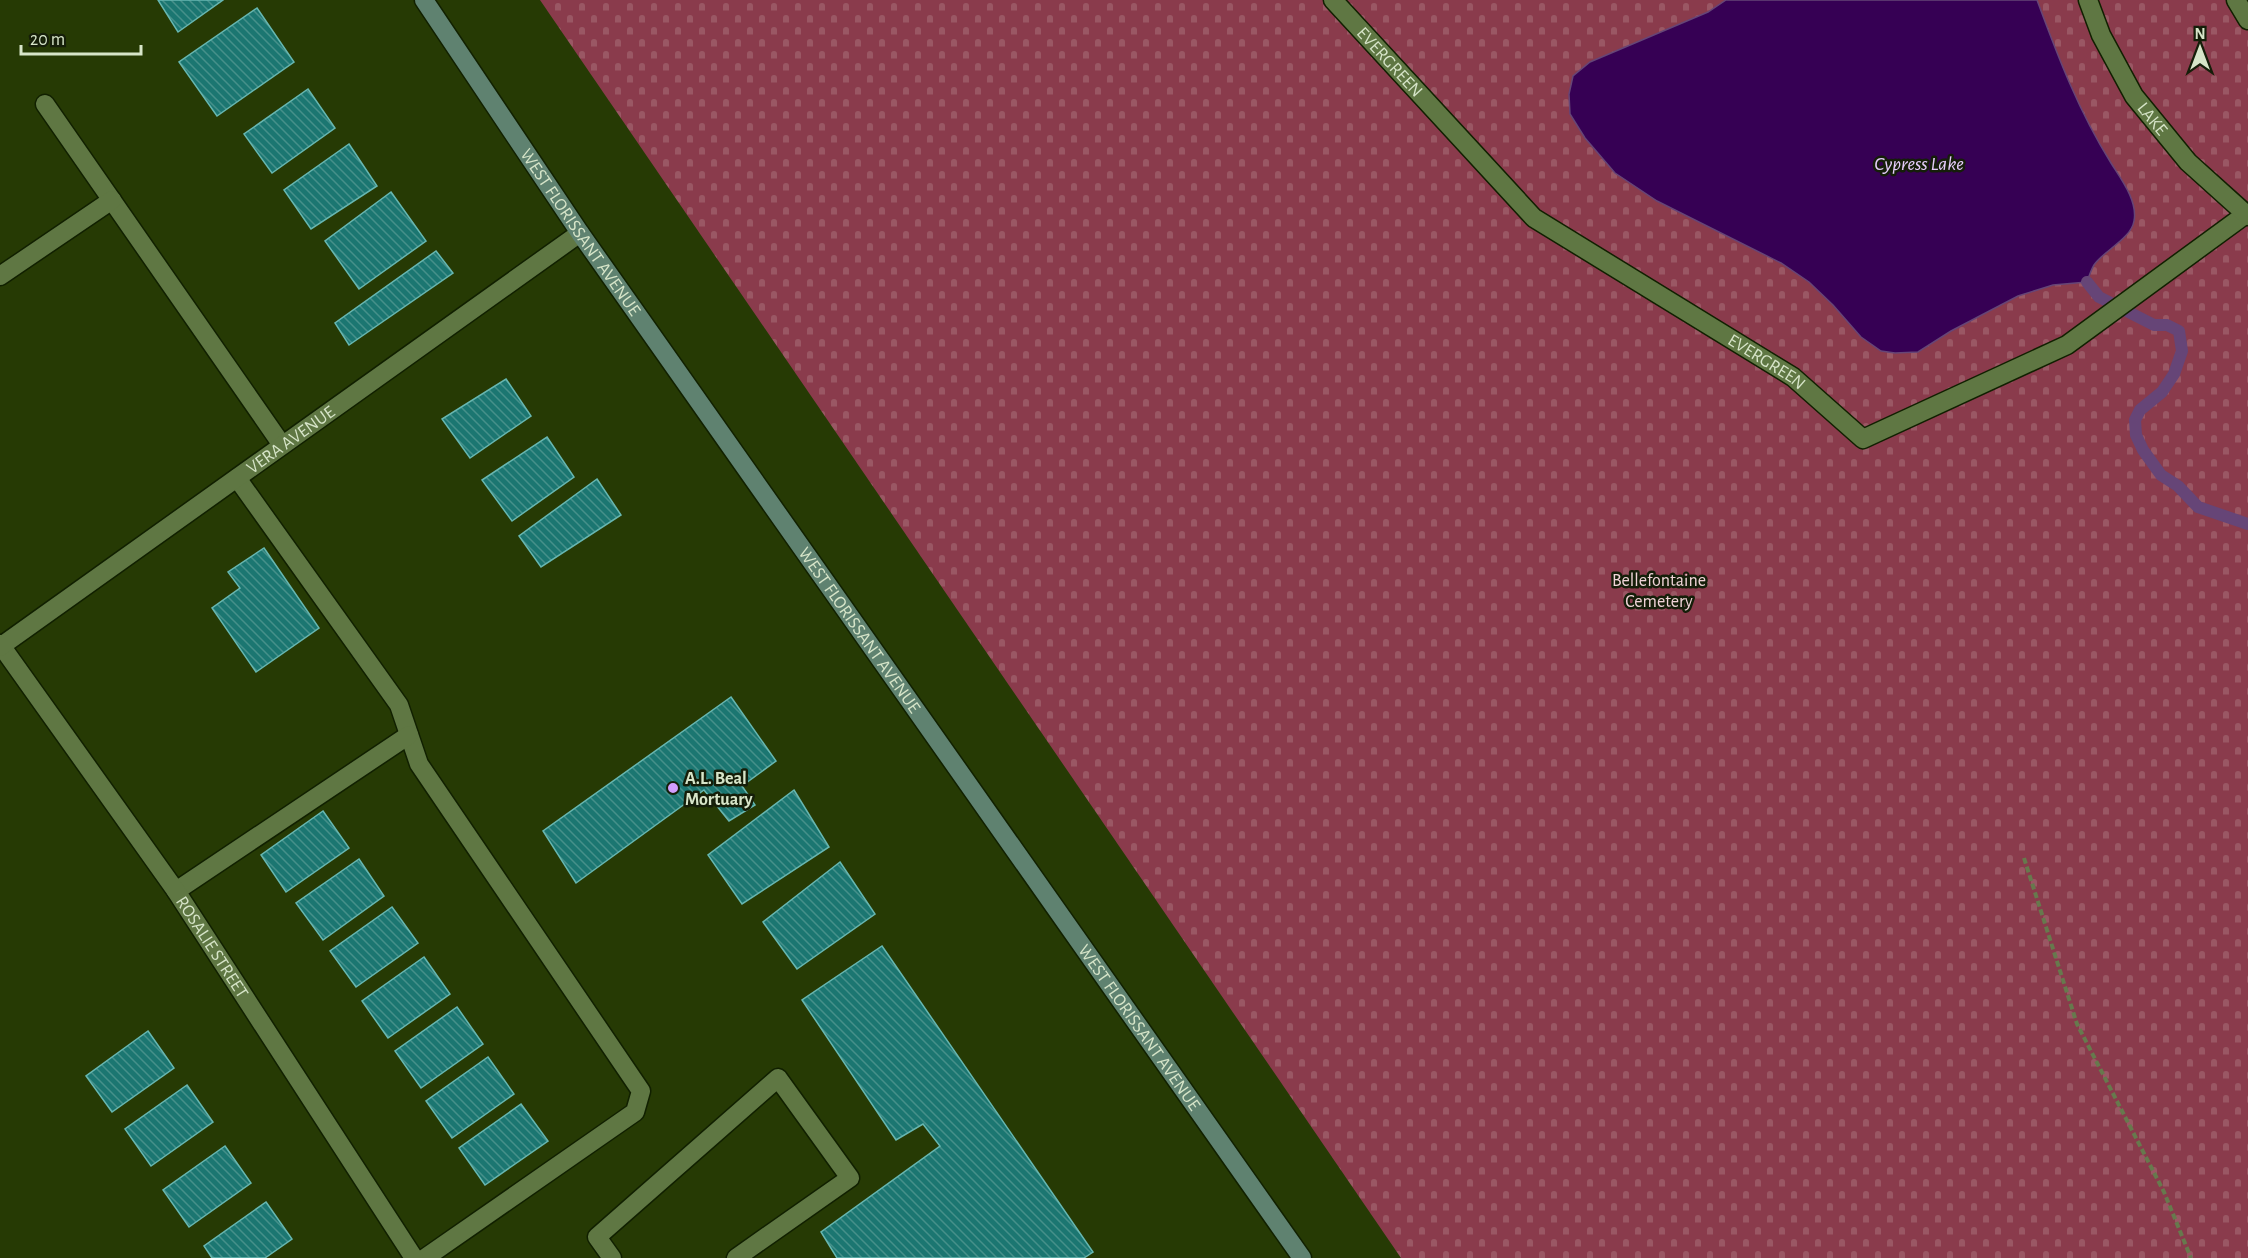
<svg xmlns="http://www.w3.org/2000/svg" width="2248" height="1258" font-family="'Alegreya Sans',sans-serif">
<style>
.cemetery{fill:url(#cemetery-stones)}
.water{fill:#360054;stroke:#664577;stroke-width:1.5}
.lines{fill:none;stroke-linecap:round;stroke-linejoin:round}
.stream{stroke:#664577;stroke-width:12}
.building{fill:url(#building-back-hatch);stroke:#67b7b1;stroke-width:1.5}
.lane-casing{stroke:#112000;stroke-width:21}
.street-casing{stroke:#112000;stroke-width:21}
.secondary-casing{stroke:#112000;stroke-width:21}
.path{stroke:#67794d;stroke-width:4;stroke-dasharray:6 3;stroke-linecap:butt}
.lane{stroke:#5f7743;stroke-width:18}
.street{stroke:#5f7743;stroke-width:18}
.secondary{stroke:#5f8270;stroke-width:18}
.poi-dot{fill:#d29dfd;stroke:#151e09;stroke-width:2}
.labels{text-anchor:middle;stroke-width:5;stroke-linejoin:round;paint-order:stroke}
.street-label{font-size:18px;fill:#d7e5c9;stroke:#151e09}
.park-label{font-size:18px;fill:#f1d4d8;stroke:#151e09}
.poi-label{font-size:18px;font-weight:bold;fill:#d7e5c9;stroke:#151e09;text-anchor:start}
.water-label{font-size:20px;font-style:italic;fill:#e5cdfb;stroke:#151e09}
</style>
<defs>
<pattern id="cemetery-stones" width="16" height="16" patternUnits="userSpaceOnUse" patternTransform="scale(1.5)"><rect width="16" height="16" fill="#8a3b4c"/><path d="M2 7V4a2 2 0 0 1 4 0v3zM10 15v-3a2 2 0 0 1 4 0v3z" fill="#9a5764"/></pattern>
<pattern id="building-back-hatch" width="6" height="6" patternUnits="userSpaceOnUse" patternTransform="scale(1.5)"><rect width="6" height="6" fill="#1b7671"/><path d="M-1 5l2 2M0 0l6 6M5-1l2 2" fill="none" stroke="#46908a"/></pattern>
</defs>
<rect width="100%" height="100%" fill="#263a04"/>
<polygon class="cemetery" points="540,0 2248,0 2248,1258 1401,1258"/>
<path class="water" d="M 1726,0 L 2037,0 C 2058,57 2079,112 2111,163 C 2121,179 2138,201 2134,221 C 2131,239 2103,251 2094,265 C 2091,270 2089,276 2087,282 L 2053,285 L 2018,296 L 1951,331 L 1918,352 L 1895,353 L 1881,351 L 1861,337 L 1833,305 L 1809,282 L 1781,263 L 1657,201 L 1615,173 L 1585,138 L 1570,114 L 1569,94 L 1573,76 L 1590,62 L 1708,12 Z"/>
<g class="lines">
<polyline class="stream" points="2087,282 2099,297 2154,325 2167,325 2179,331 2182,351 2174,374 2162,392 2140,410 2135,420 2136,435 2143,450 2161,475 2178,486 2198,507 2248,524"/>
</g>
<g class="building">
<polygon points="158,0 223,0 178,32"/>
<polygon points="257,8 294,62 217,116 179,62"/>
<polygon points="308,89 335,128 272,173 244,134"/>
<polygon points="349,144 377,186 311,229 284,190"/>
<polygon points="391,192 426,241 359,289 325,241"/>
<polygon points="436,251 453,273 349,345 335,323"/>
<polygon points="506,379 531,416 470,458 442,419"/>
<polygon points="547,437 574,477 512,521 482,480"/>
<polygon points="597,479 621,515 541,567 519,536"/>
<polygon points="264,548 319,628 256,672 212,608 240,588 228,572"/>
<polygon points="731,697 776,761 742,786 755,805 729,821 704,790 576,883 543,831"/>
<polygon points="794,790 829,847 742,904 708,855"/>
<polygon points="323,811 349,848 286,892 261,855"/>
<polygon points="359,859 384,896 323,940 296,903"/>
<polygon points="840,862 875,914 797,969 763,922"/>
<polygon points="392,907 418,943 356,987 330,951"/>
<polygon points="882,946 1093,1252 1084,1258 837,1258 821,1232 940,1146 923,1124 896,1140 802,1000"/>
<polygon points="424,957 450,994 388,1038 362,1001"/>
<polygon points="457,1007 483,1044 421,1088 395,1051"/>
<polygon points="148,1031 174,1068 112,1112 86,1076"/>
<polygon points="488,1057 514,1094 452,1138 426,1101"/>
<polygon points="187,1085 213,1122 151,1166 125,1129"/>
<polygon points="521,1104 548,1141 485,1185 459,1148"/>
<polygon points="225,1146 251,1183 189,1227 163,1190"/>
<polygon points="266,1202 292,1239 265,1258 212,1258 204,1246"/>
</g>
<g class="lines">
<defs>
<g id="lane">
<path id="s1" d="M 1333,0 L 1534,218 L 1793,377 L 1863,439 L 2067,345 L 2246,214"/>
<polyline points="2236,0 2248,20"/>
<polyline points="45,104 282,445"/>
<polyline points="0,276 112,200"/>
<polyline points="237,478 399,705 419,764 641,1091 635,1112 425,1258"/>
<polyline points="176,891 409,735"/>
<polyline points="612,1258 597,1237 778,1078 850,1178 736,1258"/>
</g>
<g id="street">
<path id="s2" d="M 2088,0 L 2101,35 L 2134,96 L 2188,162 L 2248,216"/>
<path id="s3" d="M 0,644 L 176,891 L 414,1258"/>
<path id="s4" d="M 0,647 L 580,233"/>
</g>
<g id="secondary">
<path id="s5" d="M 424,0 L 580,233 L 1302,1258"/>
</g>
</defs>
<use href="#lane" class="lane-casing"/>
<use href="#street" class="street-casing"/>
<use href="#secondary" class="secondary-casing"/>
<polyline class="path" points="2024,858 2077,1024 2164,1192 2191,1258"/>
<use href="#lane" class="lane"/>
<use href="#street" class="street"/>
<use href="#secondary" class="secondary"/>
</g>
<circle class="poi-dot" cx="673" cy="788" r="6"/>
<g class="labels">
<g class="street-label">
<text dy="6" stroke="none"><textPath href="#s1" startOffset="84">EVERGREEN</textPath></text>
<text dy="6" stroke="none"><textPath href="#s2" startOffset="136">LAKE</textPath></text>
<text dy="6" stroke="none"><textPath href="#s5" startOffset="280">WEST FLORISSANT AVENUE</textPath></text>
<text dy="6" stroke="none"><textPath href="#s1" startOffset="570">EVERGREEN</textPath></text>
<text dy="6" stroke="none"><textPath href="#s4" startOffset="357">VERA AVENUE</textPath></text>
<text dy="6" stroke="none"><textPath href="#s5" startOffset="766">WEST FLORISSANT AVENUE</textPath></text>
<text dy="6" stroke="none"><textPath href="#s3" startOffset="370">ROSALIE STREET</textPath></text>
<text dy="6" stroke="none"><textPath href="#s5" startOffset="1252">WEST FLORISSANT AVENUE</textPath></text>
</g>
<g class="park-label">
<text x="1659" y="586">Bellefontaine<tspan x="1659" dy="21">Cemetery</tspan></text>
</g>
<g class="poi-label">
<text x="685" y="784">A.L. Beal<tspan x="685" dy="21">Mortuary</tspan></text>
</g>
<g class="water-label">
<text x="1919" y="170">Cypress Lake</text>
</g>
</g>
<g transform="translate(2200 48)" stroke="#151e09" stroke-width="4.5" paint-order="stroke">
<path d="M0-4.5L10 22L0 15L-10 22Z" fill="#d7e5c9"/>
<text y="-9" font-size="16" font-weight="bold" text-anchor="middle" fill="#d7e5c9">N</text>
</g>
<path d="M21 45v9h120v-9" fill="none" stroke="#d7e5c9" stroke-width="3"/>
<text x="30" y="45" font-size="18" fill="#d7e5c9" stroke="#151e09" stroke-width="4.5" paint-order="stroke">20 m</text>
</svg>
